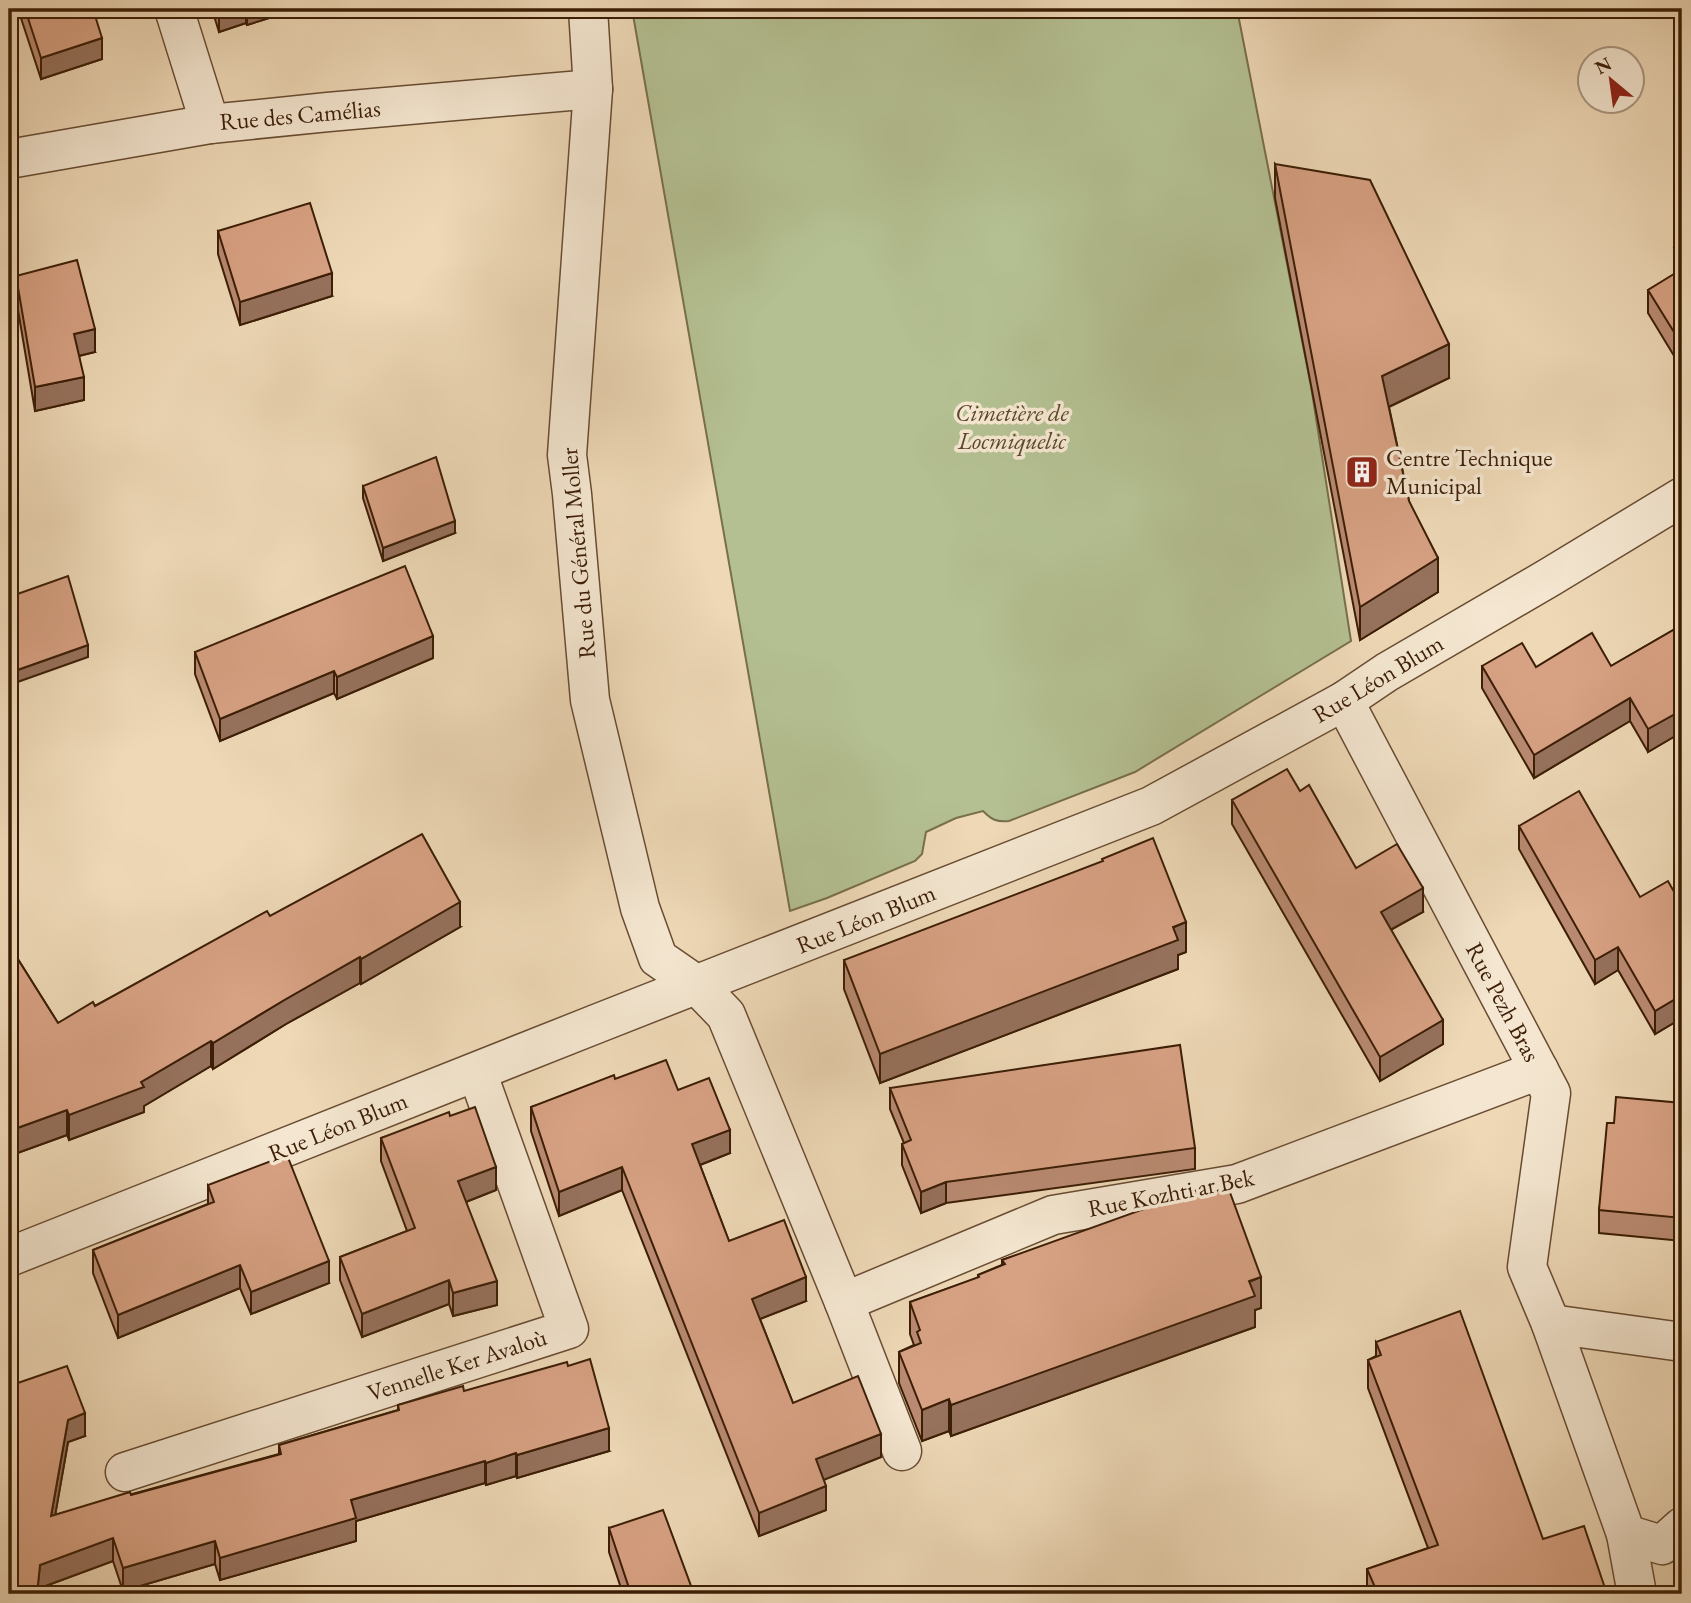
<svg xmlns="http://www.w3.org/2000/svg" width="1691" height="1603" font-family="'EB Garamond',serif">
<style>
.green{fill:#b4c092;stroke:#786f4c;stroke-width:2}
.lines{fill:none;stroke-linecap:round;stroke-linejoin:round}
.minor-casing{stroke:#684c32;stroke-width:41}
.minor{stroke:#f4e6d0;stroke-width:38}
.wall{fill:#b98a71;stroke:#3c1e06;stroke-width:2}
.shaded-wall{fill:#96715c;stroke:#3c1e06;stroke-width:2}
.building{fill:#d7a183;stroke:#3c1e06;stroke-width:2}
.labels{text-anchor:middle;stroke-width:7;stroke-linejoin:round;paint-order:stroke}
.street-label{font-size:24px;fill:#3c1e06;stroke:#f4e6d0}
.park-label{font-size:24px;font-style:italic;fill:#5a4629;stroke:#f4e6d0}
.poi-label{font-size:24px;fill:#3c1e06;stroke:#f4e6d0;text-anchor:start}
</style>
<rect width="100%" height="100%" fill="#eed8b6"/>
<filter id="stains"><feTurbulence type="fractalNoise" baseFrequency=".00286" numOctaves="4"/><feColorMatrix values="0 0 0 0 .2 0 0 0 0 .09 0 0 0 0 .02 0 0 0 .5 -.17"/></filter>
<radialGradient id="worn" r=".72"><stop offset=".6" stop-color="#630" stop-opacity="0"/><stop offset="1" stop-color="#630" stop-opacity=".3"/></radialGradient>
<path class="green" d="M 632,9 L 1237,9 L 1311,386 L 1351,641 L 1135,772 L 1009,821 C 996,822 992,820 983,811 L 956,818 L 926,832 L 922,854 L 915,861 L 827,898 L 790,911 Z"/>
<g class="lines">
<defs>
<g id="minor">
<polyline points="174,9 210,124"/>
<polyline points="588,9 593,89 567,455 572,494 590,700 640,908 658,958 697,985 726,1015 844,1302 902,1451"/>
<polyline points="9,159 210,124 328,112 593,89"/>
<polyline points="1344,701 1551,1093 1527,1267 1551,1324 1626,1534 1662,1545 1682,1527"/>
<polyline points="9,1257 596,1024 1151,806 1344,701 1387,672 1550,577 1682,497"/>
<polyline points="844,1302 1053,1215 1237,1184 1539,1070"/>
<polyline points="1551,1324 1682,1342"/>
<polyline points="125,1472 569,1329 477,1072"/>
<polyline points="1626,1534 1637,1594"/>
</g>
</defs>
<use href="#minor" class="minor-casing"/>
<use href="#minor" class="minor"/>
</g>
<g class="wall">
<polygon points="18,9 93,9 102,59 41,79"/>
<polygon points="212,9 298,9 247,25 246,23 219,32"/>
<polygon points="1275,164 1449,378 1389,407 1409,501 1438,592 1360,640 1275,198"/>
<polygon points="218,231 332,296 240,325 218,254"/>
<polygon points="1682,244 1682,369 1648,313 1648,290 1675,274 1674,272 1674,248"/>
<polygon points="16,279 95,352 79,356 84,400 35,411 17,304 17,306"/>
<polygon points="363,486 455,533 383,561 363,498"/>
<polygon points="1682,625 1682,732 1648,752 1630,721 1534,778 1482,688 1482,666 1536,667 1611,666"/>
<polygon points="195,652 433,658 337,699 334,693 220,741 195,674"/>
<polygon points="1300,791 1356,868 1423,912 1391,930 1443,1044 1380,1081 1232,824 1232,800"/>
<polygon points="1519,826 1640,897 1682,906 1682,1018 1655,1034 1618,970 1595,984 1519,849"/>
<polygon points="270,916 460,927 361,984 360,983 286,1024 213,1069 211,1066 144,1106 144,1112 69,1140 67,1135 9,1156 9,945 58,1023 95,1006"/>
<polygon points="1186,952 1178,955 1178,969 880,1083 844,989 844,960"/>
<polygon points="615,1079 678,1090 730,1153 700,1165 729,1241 806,1301 760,1319 793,1403 881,1457 824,1479 826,1510 759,1536 622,1190 559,1216 531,1131 531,1107"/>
<polygon points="890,1088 1195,1148 1195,1169 946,1203 921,1213 902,1165 902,1144 904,1143 890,1109"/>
<polygon points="1682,1103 1682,1241 1599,1233 1599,1210 1614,1123"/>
<polygon points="450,1116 496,1190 466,1202 497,1305 453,1316 449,1304 362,1337 340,1280 340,1257 407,1231 381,1161 381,1138"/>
<polygon points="208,1185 329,1283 251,1314 240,1288 118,1338 93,1273 93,1250 208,1204"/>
<polygon points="1203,1196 1261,1308 1255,1310 1255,1327 951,1436 949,1431 922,1441 899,1383 899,1352 914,1345 910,1334 910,1302 978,1278 978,1275 1002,1265 1002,1260"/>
<polygon points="1376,1342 1543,1539 1607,1594 1367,1594 1367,1569 1428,1548 1368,1388 1368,1360 1376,1356"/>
<polygon points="9,1386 85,1436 68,1442 55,1515 279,1454 279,1445 398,1410 398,1405 464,1391 609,1451 517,1478 516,1476 486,1485 485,1483 356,1521 356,1541 220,1580 215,1564 123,1591 113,1561 40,1588 40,1594 9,1594"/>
<polygon points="609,1528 694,1594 623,1594 609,1552"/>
</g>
<g class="shaded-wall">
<polygon points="219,9 246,9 246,23 219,32"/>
<polygon points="247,9 298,9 247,25"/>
<polygon points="102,38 102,59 41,79 41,58"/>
<polygon points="332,273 332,296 240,325 240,302"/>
<polygon points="17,283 17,306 9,307 9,285"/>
<polygon points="95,329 95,352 74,357 74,334"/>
<polygon points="1449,344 1449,378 1382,410 1382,376"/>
<polygon points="84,377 84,400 35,411 35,387"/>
<polygon points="455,521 455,533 383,561 383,548"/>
<polygon points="1438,558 1438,592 1360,640 1360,607"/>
<polygon points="433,636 433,658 337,699 337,677"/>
<polygon points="88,645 88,657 9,685 9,673"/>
<polygon points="334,671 334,693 220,741 220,719"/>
<polygon points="1630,698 1630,721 1534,778 1534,755"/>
<polygon points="1682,710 1682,732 1648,752 1648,729"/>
<polygon points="1423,888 1423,912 1381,935 1381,912"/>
<polygon points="460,902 460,927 361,984 361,959"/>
<polygon points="1186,922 1186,952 1178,955 1178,969 880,1083 880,1054"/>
<polygon points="1618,947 1618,970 1595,984 1595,960"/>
<polygon points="360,957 360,983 286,1024 213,1069 213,1043 286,999"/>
<polygon points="1682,995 1682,1018 1655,1034 1655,1011"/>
<polygon points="1443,1020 1443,1044 1380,1081 1380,1057"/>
<polygon points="211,1041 211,1066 144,1106 144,1112 69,1140 69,1115 141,1082"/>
<polygon points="67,1110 67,1135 9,1156 9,1131"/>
<polygon points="730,1130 730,1153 692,1168 692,1144"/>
<polygon points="496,1167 496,1190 458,1205 458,1181"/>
<polygon points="622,1167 622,1190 559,1216 559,1192"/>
<polygon points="946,1182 946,1203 921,1213 921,1192"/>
<polygon points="329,1261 329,1283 251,1314 251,1292"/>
<polygon points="240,1265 240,1288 118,1338 118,1315"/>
<polygon points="806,1277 806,1301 752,1322 752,1299"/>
<polygon points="1261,1277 1261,1308 1255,1310 1255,1327 951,1436 951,1405"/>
<polygon points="449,1280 449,1304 362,1337 362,1314"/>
<polygon points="497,1281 497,1305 453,1316 453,1293"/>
<polygon points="949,1399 949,1431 922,1441 922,1410"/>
<polygon points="85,1413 85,1436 68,1442 51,1539 51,1516 68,1420"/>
<polygon points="609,1428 609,1451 517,1478 517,1455"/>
<polygon points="881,1434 881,1457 816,1483 816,1459"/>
<polygon points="516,1453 516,1476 486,1485 486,1463"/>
<polygon points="485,1461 485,1483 356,1521 356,1541 220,1580 220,1558 351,1500"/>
<polygon points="826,1486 826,1510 759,1536 759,1513"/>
<polygon points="113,1538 113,1561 40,1588 40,1594 37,1594 40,1565"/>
<polygon points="215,1541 215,1564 123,1591 123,1568"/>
</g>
<g class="building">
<polygon points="25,9 93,9 102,38 41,58"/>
<polygon points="1275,164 1370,180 1449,344 1382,376 1409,501 1438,558 1360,607"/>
<polygon points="310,203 332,273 240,302 218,231"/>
<polygon points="1682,244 1682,262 1674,248"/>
<polygon points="9,245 17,283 9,285"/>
<polygon points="77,260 95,329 74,334 84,377 35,387 16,276"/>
<polygon points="1682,269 1682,345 1648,290"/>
<polygon points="436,457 455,521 383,548 363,486"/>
<polygon points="405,566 433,636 337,677 334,671 220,719 195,652"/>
<polygon points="68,576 88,645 9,673 9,597"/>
<polygon points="1682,625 1682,710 1648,729 1630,698 1534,755 1482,666 1522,643 1536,667 1592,633 1611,666"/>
<polygon points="1287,769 1300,791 1309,785 1356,868 1397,844 1423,888 1381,912 1443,1020 1380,1057 1232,800"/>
<polygon points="1579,791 1640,897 1668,881 1682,906 1682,995 1655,1011 1618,947 1595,960 1519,826"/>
<polygon points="422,834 460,902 361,959 360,957 286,999 213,1043 211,1041 141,1082 144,1087 69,1115 67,1110 9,1131 9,945 58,1023 93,1002 95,1006 267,911 270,916"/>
<polygon points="1153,838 1186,922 1173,927 1178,940 880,1054 844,960 1103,861 1102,859"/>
<polygon points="1180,1045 1195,1148 946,1182 921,1192 902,1144 911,1140 890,1088"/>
<polygon points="666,1060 678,1090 709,1078 730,1130 692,1144 729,1241 784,1220 806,1277 752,1299 793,1403 858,1376 881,1434 816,1459 826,1486 759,1513 622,1167 559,1192 531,1107 614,1075 615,1079"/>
<polygon points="1616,1097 1682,1103 1682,1218 1599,1210 1607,1123 1614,1123"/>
<polygon points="475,1107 496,1167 458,1181 497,1281 453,1293 449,1280 362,1314 340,1257 415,1228 381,1138 449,1112 450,1116"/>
<polygon points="287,1155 329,1261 251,1292 240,1265 118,1315 93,1250 214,1202 208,1185"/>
<polygon points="1228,1187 1261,1277 1249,1281 1255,1296 951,1405 949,1399 922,1410 899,1352 921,1343 917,1332 920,1330 910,1302 979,1277 978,1275 1005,1264 1002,1260 1202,1188 1203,1196"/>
<polygon points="1460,1311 1543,1539 1584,1526 1607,1594 1378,1594 1367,1569 1438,1545 1368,1360 1381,1355 1376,1342"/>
<polygon points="590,1359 609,1428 517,1455 516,1453 486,1463 485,1461 351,1500 356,1518 220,1558 215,1541 123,1568 113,1538 40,1565 37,1594 9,1594 9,1386 67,1366 85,1413 68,1420 51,1516 130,1492 131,1495 281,1454 279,1445 399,1410 398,1405 463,1386 464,1391 567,1362 568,1366"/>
<polygon points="663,1510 694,1594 631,1594 609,1528"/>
</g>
<defs>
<symbol id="building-square" viewBox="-11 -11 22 22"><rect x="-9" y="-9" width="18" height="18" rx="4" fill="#8f2418" stroke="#f4e6d0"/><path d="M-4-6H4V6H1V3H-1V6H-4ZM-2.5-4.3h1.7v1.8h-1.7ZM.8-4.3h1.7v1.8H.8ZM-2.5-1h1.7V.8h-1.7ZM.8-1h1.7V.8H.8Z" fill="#fff"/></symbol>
</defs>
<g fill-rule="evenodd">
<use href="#building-square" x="1343" y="453" width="38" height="38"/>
</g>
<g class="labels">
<g class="street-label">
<text transform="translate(300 115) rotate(-5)" y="8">Rue des Camélias</text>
<text transform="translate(578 553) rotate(-95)" y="8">Rue du Général Moller</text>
<text transform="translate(1378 679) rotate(-31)" y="8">Rue Léon Blum</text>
<text transform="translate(866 919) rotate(-22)" y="8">Rue Léon Blum</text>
<text transform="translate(1503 1002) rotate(62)" y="8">Rue Pezh Bras</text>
<text transform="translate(338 1127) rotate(-22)" y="8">Rue Léon Blum</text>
<text transform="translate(1171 1193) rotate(-11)" y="8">Rue Kozhti ar Bek</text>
<text transform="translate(457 1365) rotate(-18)" y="8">Vennelle Ker Avaloù</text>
</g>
<g class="park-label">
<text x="1012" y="421">Cimetière de<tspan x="1012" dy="28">Locmiquelic</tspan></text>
</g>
<g class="poi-label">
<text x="1386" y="466">Centre Technique<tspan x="1386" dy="28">Municipal</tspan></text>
</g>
</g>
<rect width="1691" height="1603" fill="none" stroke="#eed8b6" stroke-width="35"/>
<rect x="10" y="10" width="1670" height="1582" fill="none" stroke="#3c1e06" stroke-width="3.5"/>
<rect x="18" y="18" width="1656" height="1568" fill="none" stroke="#3c1e06" stroke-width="2"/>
<g transform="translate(1611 80) rotate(331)"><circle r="33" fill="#f4e6d0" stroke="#aa967f" stroke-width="2"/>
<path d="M0-5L12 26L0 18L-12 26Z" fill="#8f2418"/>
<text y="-10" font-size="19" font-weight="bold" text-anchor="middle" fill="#3c1e06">N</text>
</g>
<rect width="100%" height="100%" filter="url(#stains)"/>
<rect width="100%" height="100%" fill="url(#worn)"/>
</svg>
